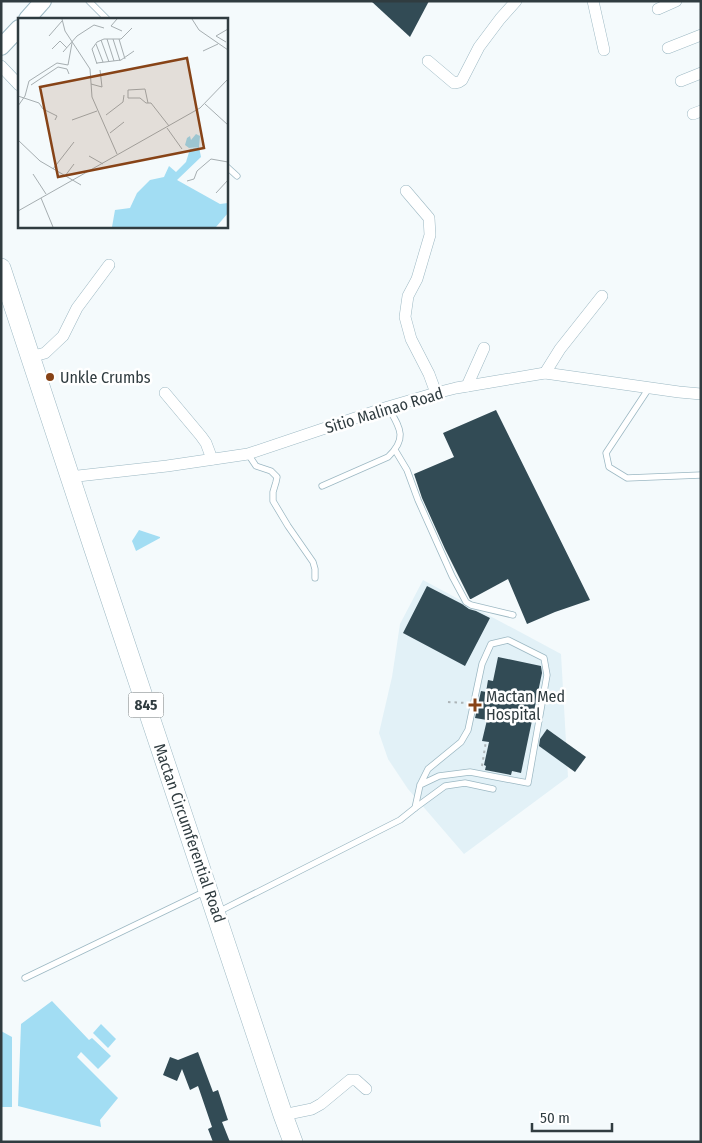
<svg xmlns="http://www.w3.org/2000/svg" width="702" height="1143" font-family="'Fira Sans Condensed',sans-serif">
<style>
.built{fill:#e2f1f7}
.water{fill:#a2ddf3}
.building{fill:#324b55}
.lines{fill:none;stroke-linecap:round;stroke-linejoin:round}
.lane-casing{stroke:#9cb8c3;stroke-width:7}
.street-casing{stroke:#9cb8c3;stroke-width:12}
.secondary-casing{stroke:#9cb8c3;stroke-width:18}
.primary-casing{stroke:#9cb8c3;stroke-width:20}
.path{stroke:#adb5b8;stroke-width:2;stroke-dasharray:2.5 4;stroke-linecap:butt}
.lane{stroke:#fff;stroke-width:5.5}
.street{stroke:#fff;stroke-width:11}
.secondary{stroke:#fff;stroke-width:16}
.primary{stroke:#fff;stroke-width:19}
.poi-dot{fill:#874317;stroke:#fff;stroke-width:2}
.labels{text-anchor:middle;stroke-width:5;stroke-linejoin:round;paint-order:stroke}
.shield{fill:#fff;stroke:#6e7679;stroke-width:1}
.shield-label{font-size:15px;font-weight:bold;fill:#303c40}
.poi-label{font-size:16px;fill:#303c40;stroke:#fff;text-anchor:start}
.street-label{font-size:16px;fill:#303c40;stroke:#fff}
.inset-road{fill:none;stroke:#a6aeb1;stroke-width:1}
.view{fill:#874317;fill-opacity:0.15;stroke:#874317;stroke-width:2.5}
.inset-edge{fill:none;stroke:#303c40;stroke-width:2.5}
</style>
<rect width="100%" height="100%" fill="#f4fafc"/>
<polygon class="built" points="423,580 561,654 568,777 464,854 408,789 388,759 379,733 392,677 400,624"/>
<g class="water">
<polygon points="139,530 160,537 160,538 136,551 132,541"/>
<polygon points="52,1001 89,1040 92,1038 111,1056 98,1069 81,1052 77,1057 118,1098 100,1120 101,1127 18,1106 21,1024"/>
<polygon points="101,1024 116,1039 108,1048 93,1033"/>
<polygon points="1,1031 12,1037 12,1107 1,1107"/>
</g>
<g class="building">
<polygon points="371,1 429,1 410,37"/>
<polygon points="496,410 590,600 555,612 527,624 508,579 471,599 470,599 445,549 422,498 414,474 454,457 443,433"/>
<polygon points="427,586 462,604 469,609 476,611 490,618 465,666 403,633"/>
<polygon points="498,657 541,666 542,673 521,773 512,771 511,775 485,770 486,766 484,765 489,742 482,741 487,720 475,718 481,691 486,692 488,680 493,681"/>
<polygon points="547,729 586,757 575,772 539,746 540,739"/>
<polygon points="198,1052 213,1092 218,1090 228,1120 222,1122 230,1142 213,1142 208,1129 212,1127 198,1086 190,1090 182,1069 177,1081 163,1075 170,1057 178,1060"/>
</g>
<g class="lines">
<defs>
<g id="lane">
<polyline points="89,1 107,19"/>
<polyline points="226,166 237,176"/>
<polyline points="649,388 606,453 609,467 627,478 701,475"/>
<polyline points="395,450 407,470 418,500 452,576 466,602 471,605 513,615"/>
<polyline points="248,454 256,466 271,471 277,477 276,482 273,492 273,501 288,526 313,562 315,569 315,578"/>
<path d="M 322,486 L 388,457 C 408,438 400,428 388,407"/>
<polyline points="415,808 445,786 465,783 493,789"/>
<polyline points="218,912 400,820 415,808 420,785 428,769 461,742 468,730 482,664 491,644 508,640 544,658 547,675 528,783 470,772 439,776 420,785"/>
<polyline points="25,978 206,891"/>
</g>
<g id="street">
<polyline points="593,1 604,50"/>
<polyline points="658,9 676,1"/>
<polyline points="668,48 701,35"/>
<polyline points="428,61 454,83 459,82 462,80 479,47 500,19 516,1"/>
<polyline points="1,66 19,85"/>
<polyline points="681,81 701,73"/>
<polyline points="693,114 701,111"/>
<polyline points="406,191 429,218 430,235 417,279 408,296 405,317 411,339 429,374 436,393"/>
<polyline points="30,357 45,353 63,336 77,308 109,265"/>
<polyline points="545,373 560,349 602,296"/>
<polyline points="467,386 484,348"/>
<polyline points="165,393 201,436 206,443 212,459"/>
<polyline points="69,477 167,466 248,454 388,407 436,393 456,388 545,373 679,392 701,394"/>
<polyline points="283,1115 312,1109 321,1104 350,1080 356,1080 366,1089"/>
</g>
<g id="secondary">
<polyline points="27,19 43,1"/>
<polyline points="1,47 19,28"/>
</g>
<path id="primary" d="M 1,268 C 93,551 190,832 283,1115 L 293,1142"/>
</defs>
<use href="#lane" class="lane-casing"/>
<use href="#street" class="street-casing"/>
<use href="#secondary" class="secondary-casing"/>
<use href="#primary" class="primary-casing"/>
<g class="path">
<polyline points="448,702 466,703"/>
<polyline points="482,766 486,741"/>
</g>
<use href="#lane" class="lane"/>
<use href="#street" class="street"/>
<use href="#secondary" class="secondary"/>
<use href="#primary" class="primary"/>
</g>
<g class="poi-dot">
<circle cx="50" cy="377" r="5"/>
<path d="M472.5 697.5h5v5h5v5h-5v5h-5v-5h-5v-5h5z"/>
</g>
<g class="labels">
<rect class="shield" x="128.5" y="692.5" width="35" height="25" rx="4"/>
<g class="shield-label">
<text x="146" y="710">845</text>
</g>
<g class="poi-label">
<text x="60" y="383">Unkle Crumbs</text>
<text x="486" y="702">Mactan Med<tspan x="486" dy="18">Hospital</tspan></text>
</g>
<g class="street-label">
<text transform="translate(384 410) rotate(-17)" y="6">Sitio Malinao Road</text>
<text transform="translate(190 833) rotate(71)" y="6">Mactan Circumferential Road</text>
</g>
</g>
<g transform="translate(18 18)">
<rect width="210" height="210" fill="#f4fafc"/>
<path d="M 178,116 L 182,118 L 181,129 L 171,130 L 167,127 L 169,120 L 172,118 L 173,122 ZM 181,129 L 183,139 L 159,162 L 202,186 L 210,185 L 210,195 L 198,209 L 94,209 L 97,192 L 112,190 L 119,175 L 132,162 L 146,159 L 151,148 L 158,154 L 168,144 L 172,131 Z" fill="#a2ddf3"/>
<path class="inset-road" d="M 44,1 L 47,13 L 72,51 L 74,79 L 99,136M 99,1 L 93,8 L 104,13M 174,1 L 181,12 L 210,32M 31,18 L 44,3M 89,21 L 96,43M 95,21 L 102,43M 101,21 L 107,41M 83,22 L 91,44M 208,24 L 198,18 L 210,11M 78,26 L 85,44M 34,31 L 42,23 L 49,30M 185,33 L 200,26M 45,34 L 59,18 L 76,7 L 86,10M 79,45 L 103,42 L 116,33M 79,46 L 74,31 L 79,24 L 86,21 L 103,21 L 114,10M 73,66 L 84,69 L 82,52M 13,67 L 40,49 L 49,51 L 51,56M 0,78 L 21,85 L 25,91 L 39,98 L 37,102M 130,85 L 127,71 L 110,72 L 110,80 L 122,80 L 128,85 L 133,85 L 151,108M 187,86 L 210,107M 0,88 L 7,78 L 11,63 L 39,45 L 50,47 L 54,25M 88,97 L 105,84 L 106,77M 54,102 L 79,93M 149,110 L 164,131M 92,115 L 106,104M 0,122 L 22,143 L 63,167M 71,138 L 85,146M 35,151 L 56,124M 15,156 L 28,176M 47,158 L 56,146M 169,163 L 176,161 L 179,153 L 193,141 L 210,144M 198,175 L 210,162M 23,180 L 35,209M 0,193 L 182,90 L 210,61"/>
<path class="view" d="M 169,40 L 186,130 L 40,159 L 22,69 Z"/>
<rect width="210" height="210" class="inset-edge"/>
</g>
<rect width="702" height="1143" fill="none" stroke="#303c40" stroke-width="5"/>
<path d="M532 1123v8h80v-8" fill="none" stroke="#303c40" stroke-width="2.5"/>
<text x="540" y="1123" font-size="15" fill="#303c40" stroke="#ffffff" stroke-width="4" paint-order="stroke">50 m</text>
</svg>
